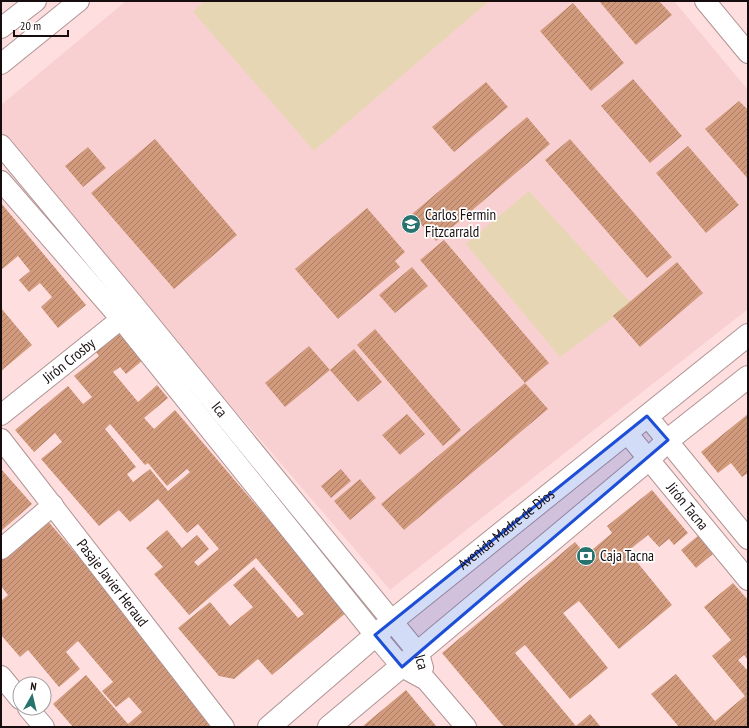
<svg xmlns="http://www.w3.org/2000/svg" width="749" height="728" font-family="'PT Sans Narrow',sans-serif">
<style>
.built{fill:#f9d0d2}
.green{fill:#e7d6b3}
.building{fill:url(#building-hatch);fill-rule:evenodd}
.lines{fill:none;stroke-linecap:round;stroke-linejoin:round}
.minor-casing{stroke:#b09394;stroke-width:22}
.major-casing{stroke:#b09394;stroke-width:24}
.minor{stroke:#fff;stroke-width:20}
.major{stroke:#fff;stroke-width:22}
.marked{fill:#1d4ed8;fill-opacity:0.2;stroke:#1d4ed8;stroke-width:3;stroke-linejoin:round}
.labels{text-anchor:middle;stroke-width:3.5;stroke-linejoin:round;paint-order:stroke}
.poi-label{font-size:15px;fill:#170d0e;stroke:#fff;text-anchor:start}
.street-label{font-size:15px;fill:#170d0e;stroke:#fff}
</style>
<defs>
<pattern id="building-hatch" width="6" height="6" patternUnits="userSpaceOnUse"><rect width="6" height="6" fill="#d29a7c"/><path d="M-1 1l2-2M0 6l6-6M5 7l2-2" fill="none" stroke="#a97c64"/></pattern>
</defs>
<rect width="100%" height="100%" fill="#fededf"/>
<polygon class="built" points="126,1 674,1 748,90 748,309 390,590 1,139 1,105"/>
<g class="green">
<polygon points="205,1 489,1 314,151 193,12"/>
<polygon points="529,191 632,304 560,357 466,244"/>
</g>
<g class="building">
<polygon points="599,1 659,1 672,15 636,45"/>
<polygon points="573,3 624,63 591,91 540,31"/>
<polygon points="633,79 682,136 650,163 601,106"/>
<polygon points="486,82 508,107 454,152 432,127"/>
<polygon points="739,101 748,110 748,179 705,129"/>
<polygon points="527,117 550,144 436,241 412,214"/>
<polygon points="155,139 237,235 174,289 91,193"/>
<polygon points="570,139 672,257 647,278 545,160"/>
<polygon points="688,146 739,205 706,233 656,173"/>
<polygon points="88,147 106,168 83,187 65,166"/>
<polygon points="1,203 86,305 58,328 41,307 52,297 40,283 29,292 19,280 30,271 18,256 1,270"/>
<polygon points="367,208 405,252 395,261 400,267 338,319 295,269"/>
<polygon points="444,240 549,363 525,383 420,260"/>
<polygon points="677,262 703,293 640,347 613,316"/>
<polygon points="412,267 428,286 395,313 379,295"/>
<polygon points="1,308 32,345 1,371"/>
<polygon points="375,329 461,430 443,446 357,345"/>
<path d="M 119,333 L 142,361 L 126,374 L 120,367 L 113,372 L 138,402 L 157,385 L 168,398 L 144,418 L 154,429 L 175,410 L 347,612 L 272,675 L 258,659 L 234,679 L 219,676 L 178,628 L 210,602 L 230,626 L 253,607 L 233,585 L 254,567 L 298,618 L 304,614 L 256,558 L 189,615 L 154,574 L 163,567 L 146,548 L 167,530 L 182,548 L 197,535 L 209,549 L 194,562 L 198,566 L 219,549 L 198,524 L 187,533 L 158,499 L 130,522 L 119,510 L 99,526 L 41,459 L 62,442 L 55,433 L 34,452 L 15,430 L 68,386 L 83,404 L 92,397 L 74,376 L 99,356 L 96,352 ZM 110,424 L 145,465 L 148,463 L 167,486 L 187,469 L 190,472 L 168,491 L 150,469 L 133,482 L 127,474 L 136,467 L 105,429 Z"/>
<polygon points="309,346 330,370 285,407 265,383"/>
<polygon points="354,349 382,382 358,402 330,370"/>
<polygon points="525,383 548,409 404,530 381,504"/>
<polygon points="407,414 425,434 400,455 382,435"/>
<polygon points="748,414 748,473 742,477 731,463 718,473 701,452"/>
<polygon points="1,469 32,504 1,531"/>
<polygon points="341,469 351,481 331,498 321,486"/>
<polygon points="360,479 376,498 350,520 334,501"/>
<polygon points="652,490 688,533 674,545 669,539 659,547 648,535 628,551 672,605 619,649 579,601 563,613 608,668 570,699 525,645 515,653 576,726 590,714 601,727 504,727 442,653 575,542 586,555 612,533 607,526"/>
<polygon points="46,519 150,640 146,644 213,727 73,727 53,704 86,675 128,724 142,712 129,697 116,707 102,691 113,682 78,641 66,652 80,669 59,687 28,650 20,657 1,635 1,601 8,595 1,586 1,557"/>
<polygon points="699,535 714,553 696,568 681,550"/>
<polygon points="733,583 748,600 748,660 744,655 738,660 748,671 748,727 679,727 651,694 676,674 715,721 745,696 712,656 731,640 704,607"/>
<polygon points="406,690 437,727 361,727 363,726"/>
</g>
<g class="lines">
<defs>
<g id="minor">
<polyline points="705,1 748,53"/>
<polyline points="1,28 36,1"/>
<polyline points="1,64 79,1"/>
<path id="s1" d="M 1,145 L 134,305 L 419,654 L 423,668"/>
<polyline points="1,181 121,319 375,635 402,667 426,680 466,727"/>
<path id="s2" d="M 1,415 L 121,319 L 130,310"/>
<polyline points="647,416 748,539"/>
<path id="s3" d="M 627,433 L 748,580"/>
<path id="s4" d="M 1,439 L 224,727"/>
<polyline points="1,549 53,505"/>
<polyline points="1,676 20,699"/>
<polyline points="28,708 44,727"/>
</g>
<g id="major">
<path id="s5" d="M 269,727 L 392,621 L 748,335"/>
<polyline points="329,727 649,459 668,440 748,377"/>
</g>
</defs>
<use href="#minor" class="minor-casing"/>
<use href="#major" class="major-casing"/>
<use href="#minor" class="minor"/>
<use href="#major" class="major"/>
</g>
<path class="marked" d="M 647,416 L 668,440 L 402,667 L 375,635 Z"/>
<defs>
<symbol id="school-disc" viewBox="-11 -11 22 22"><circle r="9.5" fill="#29736e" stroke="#fff"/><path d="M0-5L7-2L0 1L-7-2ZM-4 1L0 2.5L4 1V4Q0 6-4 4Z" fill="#fff"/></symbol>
<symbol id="bank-disc" viewBox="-11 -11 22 22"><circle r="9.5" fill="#29736e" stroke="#fff"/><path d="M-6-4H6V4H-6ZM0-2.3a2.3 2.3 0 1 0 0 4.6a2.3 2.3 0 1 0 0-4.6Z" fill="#fff"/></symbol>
</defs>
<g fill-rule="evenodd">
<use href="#school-disc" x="400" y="213" width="22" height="22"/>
<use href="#bank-disc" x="575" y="545" width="22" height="22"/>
</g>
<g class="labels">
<g class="poi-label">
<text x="425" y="220">Carlos Fermin<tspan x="425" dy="17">Fitzcarrald</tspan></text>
<text x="600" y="561">Caja Tacna</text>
</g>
<g class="street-label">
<text dy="5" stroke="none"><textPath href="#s2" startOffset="87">Jirón Crosby</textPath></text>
<text dy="5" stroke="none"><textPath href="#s1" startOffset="343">Ica</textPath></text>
<text dy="5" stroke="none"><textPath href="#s3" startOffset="95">Jirón Tacna</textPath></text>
<text dy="5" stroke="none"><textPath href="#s5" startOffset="309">Avenida Madre de Dios</textPath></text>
<text dy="5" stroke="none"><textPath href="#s4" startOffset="182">Pasaje Javier Heraud</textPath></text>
<text dy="5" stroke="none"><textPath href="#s1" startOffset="667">Ica</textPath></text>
</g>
</g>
<rect width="749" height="728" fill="none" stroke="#170d0e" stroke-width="4"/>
<g transform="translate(32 696) rotate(8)"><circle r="19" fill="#ffffff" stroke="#a29e9f"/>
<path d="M0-3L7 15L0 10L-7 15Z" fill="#29736e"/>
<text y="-6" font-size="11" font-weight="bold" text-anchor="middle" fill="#170d0e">N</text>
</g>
<path d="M14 30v6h54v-6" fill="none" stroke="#170d0e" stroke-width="2"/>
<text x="20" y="30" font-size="12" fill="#170d0e" stroke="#ffffff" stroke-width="3" paint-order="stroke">20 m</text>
</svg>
